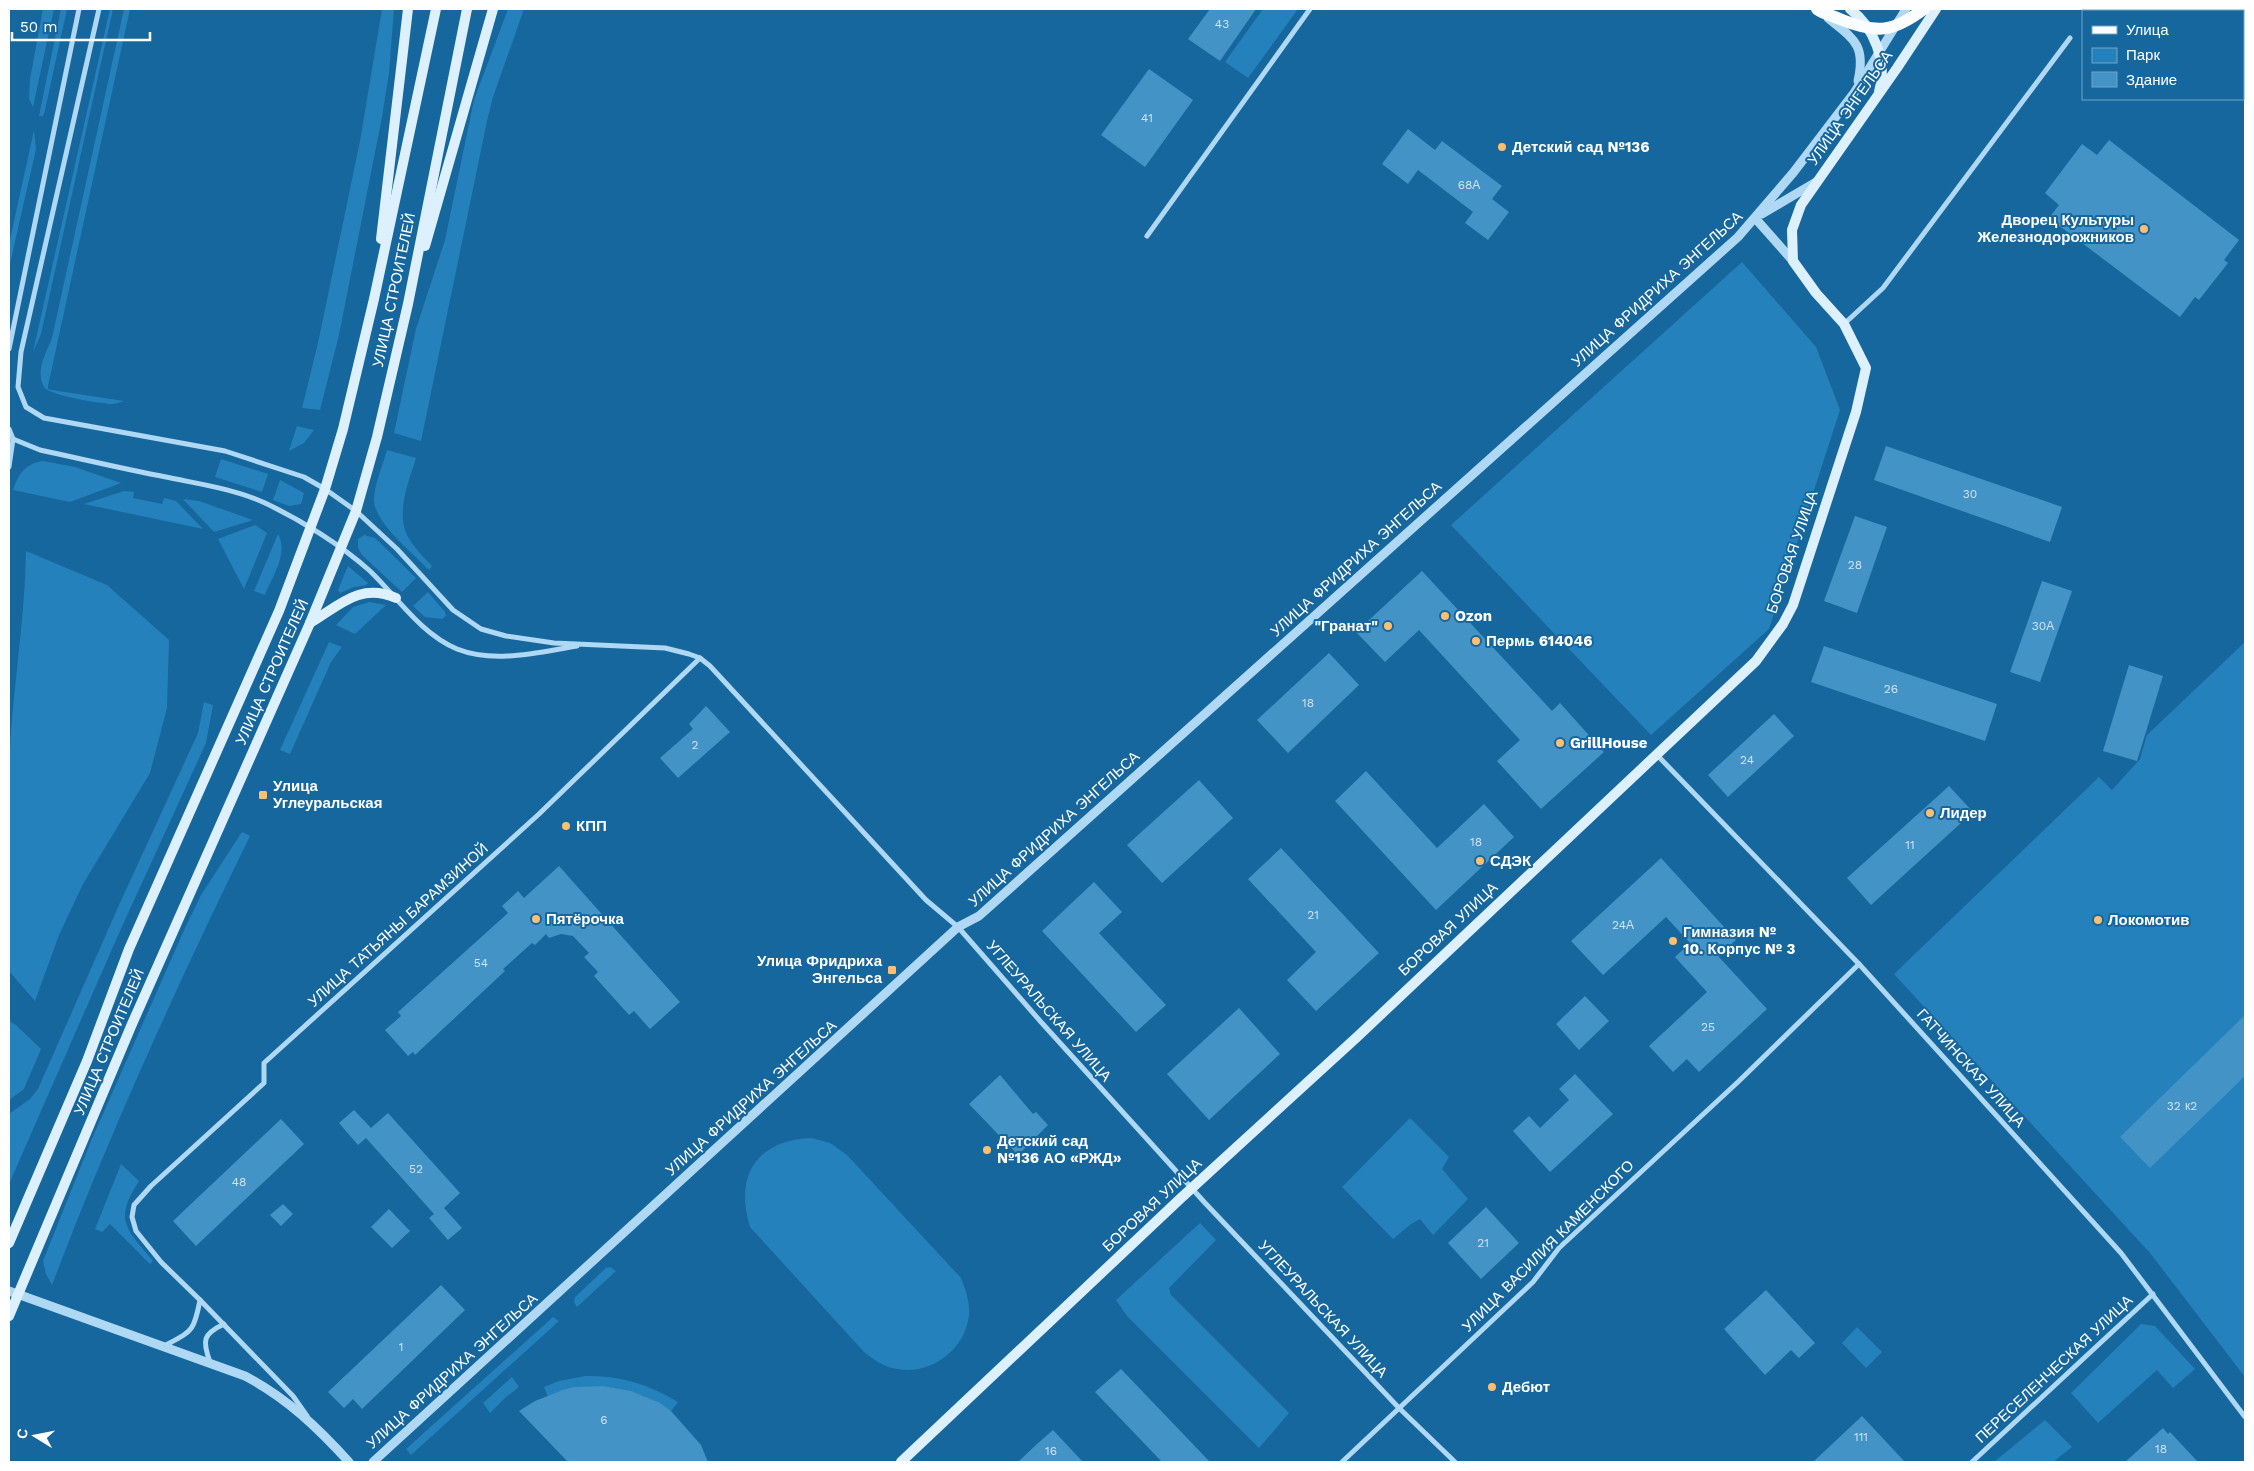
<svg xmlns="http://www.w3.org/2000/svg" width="2254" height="1471" font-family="'Work Sans',sans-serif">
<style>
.green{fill:#2581bb}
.building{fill:#4393c6}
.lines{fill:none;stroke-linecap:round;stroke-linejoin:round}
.minor{stroke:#aed8f3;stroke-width:5}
.tertiary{stroke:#aed8f3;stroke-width:9}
.secondary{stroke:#ddf0fd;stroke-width:10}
.primary{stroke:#fafdff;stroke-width:12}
.poi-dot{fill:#ffbf70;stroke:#16679e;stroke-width:2}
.labels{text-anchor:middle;stroke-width:4;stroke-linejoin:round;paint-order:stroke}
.number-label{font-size:12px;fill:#d0e4f1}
.street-label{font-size:15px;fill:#fff;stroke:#16679e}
.poi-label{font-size:15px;font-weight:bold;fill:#fff;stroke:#16679e;text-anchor:start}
</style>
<rect width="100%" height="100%" fill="#16679e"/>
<g class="green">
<polygon points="43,9 54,9 33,107 29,99 30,79"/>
<polygon points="61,9 67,9 45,110 43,116 39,116"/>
<polygon points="110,9 113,9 41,334 33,352"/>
<path d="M 124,9 L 130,9 L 48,386 L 48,389 L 58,391 L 124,401 C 120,402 116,404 112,404 C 102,404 48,395 44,387 C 35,371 46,353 52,338 Z"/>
<polygon points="382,9 394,9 389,73 382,117 339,335 320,410 302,408 318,343 360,141"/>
<polygon points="508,9 524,9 493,97 487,121 421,441 394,433 416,329 445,240 474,100"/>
<polygon points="1263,9 1298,9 1248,78 1225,62"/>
<polygon points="34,130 36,149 9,268 9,244"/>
<polygon points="1742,262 1816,347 1840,410 1769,629 1651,735 1451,525"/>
<polygon points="297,426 314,430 304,443 289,451"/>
<path d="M 387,450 L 416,458 C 409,481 396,511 407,535 C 413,547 423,556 432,566 L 429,570 C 413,553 372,521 374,498 C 375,482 383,465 387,450 Z"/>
<polygon points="221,459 268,474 262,492 215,477"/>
<path d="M 43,461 L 75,467 L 121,483 L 70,502 L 13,490 C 18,474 26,463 43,461 Z"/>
<polygon points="280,480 304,493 301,504 289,506 273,500"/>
<polygon points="124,491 134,492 133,498 162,504 164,498 176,501 203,529 84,504"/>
<polygon points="183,499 199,501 253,520 214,532"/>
<polygon points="255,525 267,533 244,589 218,539"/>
<path d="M 278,534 C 289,553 272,577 265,595 L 254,591 Z"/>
<polygon points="364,535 375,538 416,578 402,592 362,555 358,548 358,539"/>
<path d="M 26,551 L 107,585 L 169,640 L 167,708 L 150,773 L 83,884 L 59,935 L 35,1001 L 9,971 C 9,904 7,837 9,770 C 11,697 25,624 26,551 Z"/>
<polygon points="348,566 368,583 366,585 354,587 340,593 338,590"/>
<polygon points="428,592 445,612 446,616 442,619 425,617 413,606"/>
<polygon points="369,602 386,605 355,634 336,625 353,607"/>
<polygon points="329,642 342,647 331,662 290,754 280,750"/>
<polygon points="2245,642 2245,1377 2150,1253 1894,974 2099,777 2112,790 2140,759 2147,735"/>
<polygon points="204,702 213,705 206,743 120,931 9,1184 9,1114 30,1099 38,1089 119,905 198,733"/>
<path d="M 242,832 L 250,836 C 178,983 110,1132 52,1285 L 46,1274 L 43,1261 L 91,1141 L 185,928 L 201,895 Z"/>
<polygon points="9,1021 16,1025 41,1049 24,1089 9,1100"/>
<polygon points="1410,1118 1449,1157 1442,1169 1468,1199 1433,1235 1420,1219 1411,1224 1393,1239 1342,1187"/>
<path d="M 812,1138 L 830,1143 L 847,1155 L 961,1278 C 966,1291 970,1302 969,1315 C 966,1349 930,1376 897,1369 C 884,1367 874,1360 864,1352 L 750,1227 C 734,1175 757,1140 812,1138 Z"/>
<path d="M 121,1164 L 139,1181 C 113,1221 127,1229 153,1261 L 150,1264 L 110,1224 L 102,1232 L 95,1229 Z"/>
<polygon points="1200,1223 1216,1240 1169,1288 1171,1295 1289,1413 1259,1448 1127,1316 1116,1300"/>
<polygon points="610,1267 616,1271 577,1307 574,1302 575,1297 606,1268"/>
<polygon points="553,1317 559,1321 411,1455 406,1449"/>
<polygon points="2141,1324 2155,1326 2195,1369 2173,1388 2157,1370 2098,1423 2071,1393"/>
<polygon points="1857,1327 1882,1352 1866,1368 1842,1343"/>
<path d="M 585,1376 C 620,1375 648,1384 678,1402 L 671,1411 C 634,1386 590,1378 548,1397 L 544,1387 L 559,1381 Z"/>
<polygon points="512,1377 519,1387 505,1398 490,1413 483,1403"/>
<polygon points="2045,1420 2072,1447 2053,1462 1994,1462"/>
</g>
<g class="building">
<polygon points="1210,9 1256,9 1220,61 1188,39"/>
<polygon points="1149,69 1193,100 1145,167 1101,135"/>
<polygon points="1408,129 1435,150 1442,141 1502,186 1492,199 1509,212 1488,240 1465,223 1473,212 1418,170 1408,184 1382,164"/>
<polygon points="2109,140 2239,240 2224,260 2228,263 2199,300 2195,297 2180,317 2049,218 2059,205 2045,193 2082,144 2097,155"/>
<polygon points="1886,446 2062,507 2050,542 1874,480"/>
<polygon points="1855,516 1887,527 1857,613 1824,601"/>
<polygon points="1422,571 1552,711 1560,703 1604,752 1541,809 1497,761 1520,740 1419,630 1385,662 1356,632"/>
<polygon points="2042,581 2072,591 2040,682 2010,672"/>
<polygon points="1824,646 1997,704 1985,741 1811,682"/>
<polygon points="1329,653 1359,685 1288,753 1257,720"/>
<polygon points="2129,665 2163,676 2137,761 2103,751"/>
<polygon points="706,706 730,732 678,778 660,758 693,729 689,724"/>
<polygon points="1774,714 1794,736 1728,797 1708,775"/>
<polygon points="1366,771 1437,848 1484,804 1514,837 1436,910 1335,801"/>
<polygon points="1199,780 1233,818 1162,883 1127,845"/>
<polygon points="1949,786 1973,812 1871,905 1847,878"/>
<polygon points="1281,848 1379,953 1316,1011 1287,980 1316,952 1248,879"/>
<polygon points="1661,858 1736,940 1718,956 1767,1009 1699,1072 1687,1059 1673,1072 1649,1046 1707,992 1675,957 1690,943 1666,917 1603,975 1571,941"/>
<polygon points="559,866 680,1002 650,1029 634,1011 629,1015 594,976 598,972 584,957 589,953 573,936 561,934 549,938 546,934 535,945 532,943 503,969 505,971 415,1055 413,1052 408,1056 385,1030 401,1016 398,1012 508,913 502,906 518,891 524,898"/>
<polygon points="1094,882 1122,912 1099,933 1166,1005 1136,1032 1042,931"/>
<polygon points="1585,996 1609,1021 1579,1050 1556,1024"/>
<polygon points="1239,1008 1280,1054 1209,1120 1167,1074"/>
<polygon points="2245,1015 2245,1076 2150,1168 2120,1137"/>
<polygon points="1575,1074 1613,1114 1550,1172 1513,1131 1529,1116 1540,1128 1569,1100 1559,1089"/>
<polygon points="1000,1075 1033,1114 1036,1112 1048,1125 1018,1155 969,1104"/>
<polygon points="354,1110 371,1128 388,1113 460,1193 444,1208 462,1228 448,1240 429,1218 434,1214 366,1138 358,1145 339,1123"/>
<polygon points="281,1119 304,1144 196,1246 173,1221"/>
<polygon points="283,1204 293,1214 281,1226 270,1215"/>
<polygon points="1486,1207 1519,1243 1481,1279 1448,1243"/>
<polygon points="389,1209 410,1231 392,1248 371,1227"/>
<polygon points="441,1285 465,1310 362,1409 353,1399 344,1408 328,1392"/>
<polygon points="1766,1290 1815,1343 1799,1358 1791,1350 1765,1375 1724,1329"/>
<polygon points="1121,1369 1210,1462 1162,1462 1095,1392"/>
<polygon points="603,1386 631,1391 660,1403 671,1411 701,1445 708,1462 568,1462 519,1411 535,1401 563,1390 574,1387"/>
<polygon points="1862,1416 1905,1462 1813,1462"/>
<polygon points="2163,1428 2168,1434 2170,1432 2198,1462 2125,1462"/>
<polygon points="1053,1430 1083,1462 1018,1462 1037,1444"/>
</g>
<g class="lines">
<g class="minor">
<polyline points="99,9 21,352 18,387 26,407 44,418 225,451 304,477 325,489 356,511 397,549 453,610 481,629 506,636 554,643 665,648 689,654 700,658 710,666 926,900 958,927 1041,1022 1206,1204 1399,1408 1455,1462"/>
<polyline points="1147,236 1310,9"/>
<polyline points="1844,324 1883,288 2070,38"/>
<polyline points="9,349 79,9"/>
<polyline points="9,429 13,439"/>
<path d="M 13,439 L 40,450 C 82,459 124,469 166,477 C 199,484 235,489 265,503 C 301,520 341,545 370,571 C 397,597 421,634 457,649 C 495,664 539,652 577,646"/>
<polyline points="9,467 13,439"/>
<polyline points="1657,755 1859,964 2121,1253 2245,1417"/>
<path d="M 164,1346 C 192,1331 194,1332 200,1300"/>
<path d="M 210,1362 C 202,1340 203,1334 224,1324"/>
<polyline points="307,1416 293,1396 200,1300 161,1262 136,1231 132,1217 134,1205 151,1186 264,1083 264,1063 539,814 700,658"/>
<polyline points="1342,1462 1533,1282 1559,1248 1739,1081 1859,964"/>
<polyline points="1972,1462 2153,1294"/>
</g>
<g class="tertiary">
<path d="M 1828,18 C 1854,39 1866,45 1858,81"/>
<polyline points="1762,214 1816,182"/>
<polyline points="1755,218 1793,261"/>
<path d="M 9,1291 L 245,1376 C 287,1398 318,1428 349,1462"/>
<polyline points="373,1462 958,927 979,916 1738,237 1793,173 1854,93 1906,9"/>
</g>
<g class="secondary">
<path d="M 1850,9 C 1874,27 1888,62 1879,92"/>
<polyline points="381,239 408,9"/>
<polyline points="425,246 493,9"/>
<path d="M 310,623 C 339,606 360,582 396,598"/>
<polyline points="9,1243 87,1061 129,949 279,611 325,489 343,429 374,299 436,9"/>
<polyline points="9,1316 132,1024 310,623 356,511 377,437 408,304 467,9"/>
<polyline points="901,1462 1181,1198 1357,1037 1756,661 1783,624 1793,605 1856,412 1866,368 1844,324 1816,293 1793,261 1792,230 1801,205 1897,68 1936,9"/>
</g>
<path class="primary" d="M 1817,9 C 1824,14 1834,16 1842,20 C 1878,34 1893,32 1924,9"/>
</g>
<g class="poi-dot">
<circle cx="1502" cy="147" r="5"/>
<circle cx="2144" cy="229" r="5"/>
<circle cx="1445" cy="616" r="5"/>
<circle cx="1388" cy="626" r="5"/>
<circle cx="1476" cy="641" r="5"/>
<circle cx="1560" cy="743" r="5"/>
<rect x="258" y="790" width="10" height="10" rx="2.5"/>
<circle cx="1930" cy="813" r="5"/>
<circle cx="566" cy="826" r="5"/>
<circle cx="1480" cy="861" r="5"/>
<circle cx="536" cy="919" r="5"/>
<circle cx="2098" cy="920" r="5"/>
<circle cx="1673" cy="941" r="5"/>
<rect x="887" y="965" width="10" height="10" rx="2.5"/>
<circle cx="987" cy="1150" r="5"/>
<circle cx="1492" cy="1387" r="5"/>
</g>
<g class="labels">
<g class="number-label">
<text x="1222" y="28">43</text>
<text x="1147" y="122">41</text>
<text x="1469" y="189">68А</text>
<text x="1970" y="498">30</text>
<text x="1855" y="569">28</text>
<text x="2043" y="630">30А</text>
<text x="1891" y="693">26</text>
<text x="1308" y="707">18</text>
<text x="695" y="749">2</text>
<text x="1747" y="764">24</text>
<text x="1476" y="846">18</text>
<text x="1910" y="849">11</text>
<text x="1313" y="919">21</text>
<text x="1623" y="929">24А</text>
<text x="481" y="967">54</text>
<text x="1708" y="1031">25</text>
<text x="2182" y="1110">32 к2</text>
<text x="416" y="1173">52</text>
<text x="239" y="1186">48</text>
<text x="1483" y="1247">21</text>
<text x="401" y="1351">1</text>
<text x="604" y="1424">6</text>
<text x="1861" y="1441">111</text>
<text x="2161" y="1453">18</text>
<text x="1051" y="1455">16</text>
</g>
<g class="street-label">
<text transform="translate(1850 108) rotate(-55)" y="5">УЛИЦА ЭНГЕЛЬСА</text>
<text transform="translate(1657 289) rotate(-42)" y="5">УЛИЦА ФРИДРИХА ЭНГЕЛЬСА</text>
<text transform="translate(394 290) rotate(-78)" y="5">УЛИЦА СТРОИТЕЛЕЙ</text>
<text transform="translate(1792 552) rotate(-71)" y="5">БОРОВАЯ УЛИЦА</text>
<text transform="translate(1356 559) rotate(-42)" y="5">УЛИЦА ФРИДРИХА ЭНГЕЛЬСА</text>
<text transform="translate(272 672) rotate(-66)" y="5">УЛИЦА СТРОИТЕЛЕЙ</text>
<text transform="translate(1054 829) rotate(-42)" y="5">УЛИЦА ФРИДРИХА ЭНГЕЛЬСА</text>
<text transform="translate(398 925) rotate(-42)" y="5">УЛИЦА ТАТЬЯНЫ БАРАМЗИНОЙ</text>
<text transform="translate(1448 929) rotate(-43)" y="5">БОРОВАЯ УЛИЦА</text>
<text transform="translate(1049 1011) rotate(49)" y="5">УГЛЕУРАЛЬСКАЯ УЛИЦА</text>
<text transform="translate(109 1042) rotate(-67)" y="5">УЛИЦА СТРОИТЕЛЕЙ</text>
<text transform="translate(1971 1068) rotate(48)" y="5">ГАТЧИНСКАЯ УЛИЦА</text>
<text transform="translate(751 1098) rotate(-42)" y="5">УЛИЦА ФРИДРИХА ЭНГЕЛЬСА</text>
<text transform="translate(1152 1205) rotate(-43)" y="5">БОРОВАЯ УЛИЦА</text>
<text transform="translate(1548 1246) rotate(-45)" y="5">УЛИЦА ВАСИЛИЯ КАМЕНСКОГО</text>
<text transform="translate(1323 1309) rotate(47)" y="5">УГЛЕУРАЛЬСКАЯ УЛИЦА</text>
<text transform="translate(2054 1369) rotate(-43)" y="5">ПЕРЕСЕЛЕНЧЕСКАЯ УЛИЦА</text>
<text transform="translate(452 1371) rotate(-42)" y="5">УЛИЦА ФРИДРИХА ЭНГЕЛЬСА</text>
</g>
<g class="poi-label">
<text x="1512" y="152">Детский сад №136</text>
<text x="2134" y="225" text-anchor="end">Дворец Культуры<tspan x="2134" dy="17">Железнодорожников</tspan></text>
<text x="1455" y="621">Ozon</text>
<text x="1378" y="631" text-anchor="end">"Гранат"</text>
<text x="1486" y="646">Пермь 614046</text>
<text x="1570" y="748">GrillHouse</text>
<text x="273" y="791">Улица<tspan x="273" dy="17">Углеуральская</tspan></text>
<text x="1940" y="818">Лидер</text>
<text x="576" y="831">КПП</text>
<text x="1490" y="866">СДЭК</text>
<text x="546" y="924">Пятёрочка</text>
<text x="2108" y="925">Локомотив</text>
<text x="1683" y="937">Гимназия №<tspan x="1683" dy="17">10. Корпус № 3</tspan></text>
<text x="882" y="966" text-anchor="end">Улица Фридриха<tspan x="882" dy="17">Энгельса</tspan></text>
<text x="997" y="1146">Детский сад<tspan x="997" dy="17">№136 АО «РЖД»</tspan></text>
<text x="1502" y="1392">Дебют</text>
</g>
</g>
<rect width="2254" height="1471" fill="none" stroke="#ffffff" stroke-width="20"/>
<rect x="2082" y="10" width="162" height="90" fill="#16679e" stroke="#73a4c5"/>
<rect x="2092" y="26" width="25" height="8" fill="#fafdff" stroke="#73a4c5"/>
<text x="2126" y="35" font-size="15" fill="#ffffff">Улица</text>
<rect x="2092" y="48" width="25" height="15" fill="#2581bb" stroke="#73a4c5"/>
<text x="2126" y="60" font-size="15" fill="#ffffff">Парк</text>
<rect x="2092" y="72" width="25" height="15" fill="#4393c6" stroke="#73a4c5"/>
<text x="2126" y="85" font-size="15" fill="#ffffff">Здание</text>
<g transform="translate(35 1436) rotate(280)" stroke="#16679e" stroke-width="4" paint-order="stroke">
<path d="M0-4L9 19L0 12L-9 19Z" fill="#ffffff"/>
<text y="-8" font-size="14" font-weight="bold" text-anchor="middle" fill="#ffffff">С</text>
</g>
<path d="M12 32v8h138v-8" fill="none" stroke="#ffffff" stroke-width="2.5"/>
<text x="20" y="32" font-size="15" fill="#ffffff" stroke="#16679e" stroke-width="4" paint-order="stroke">50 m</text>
</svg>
